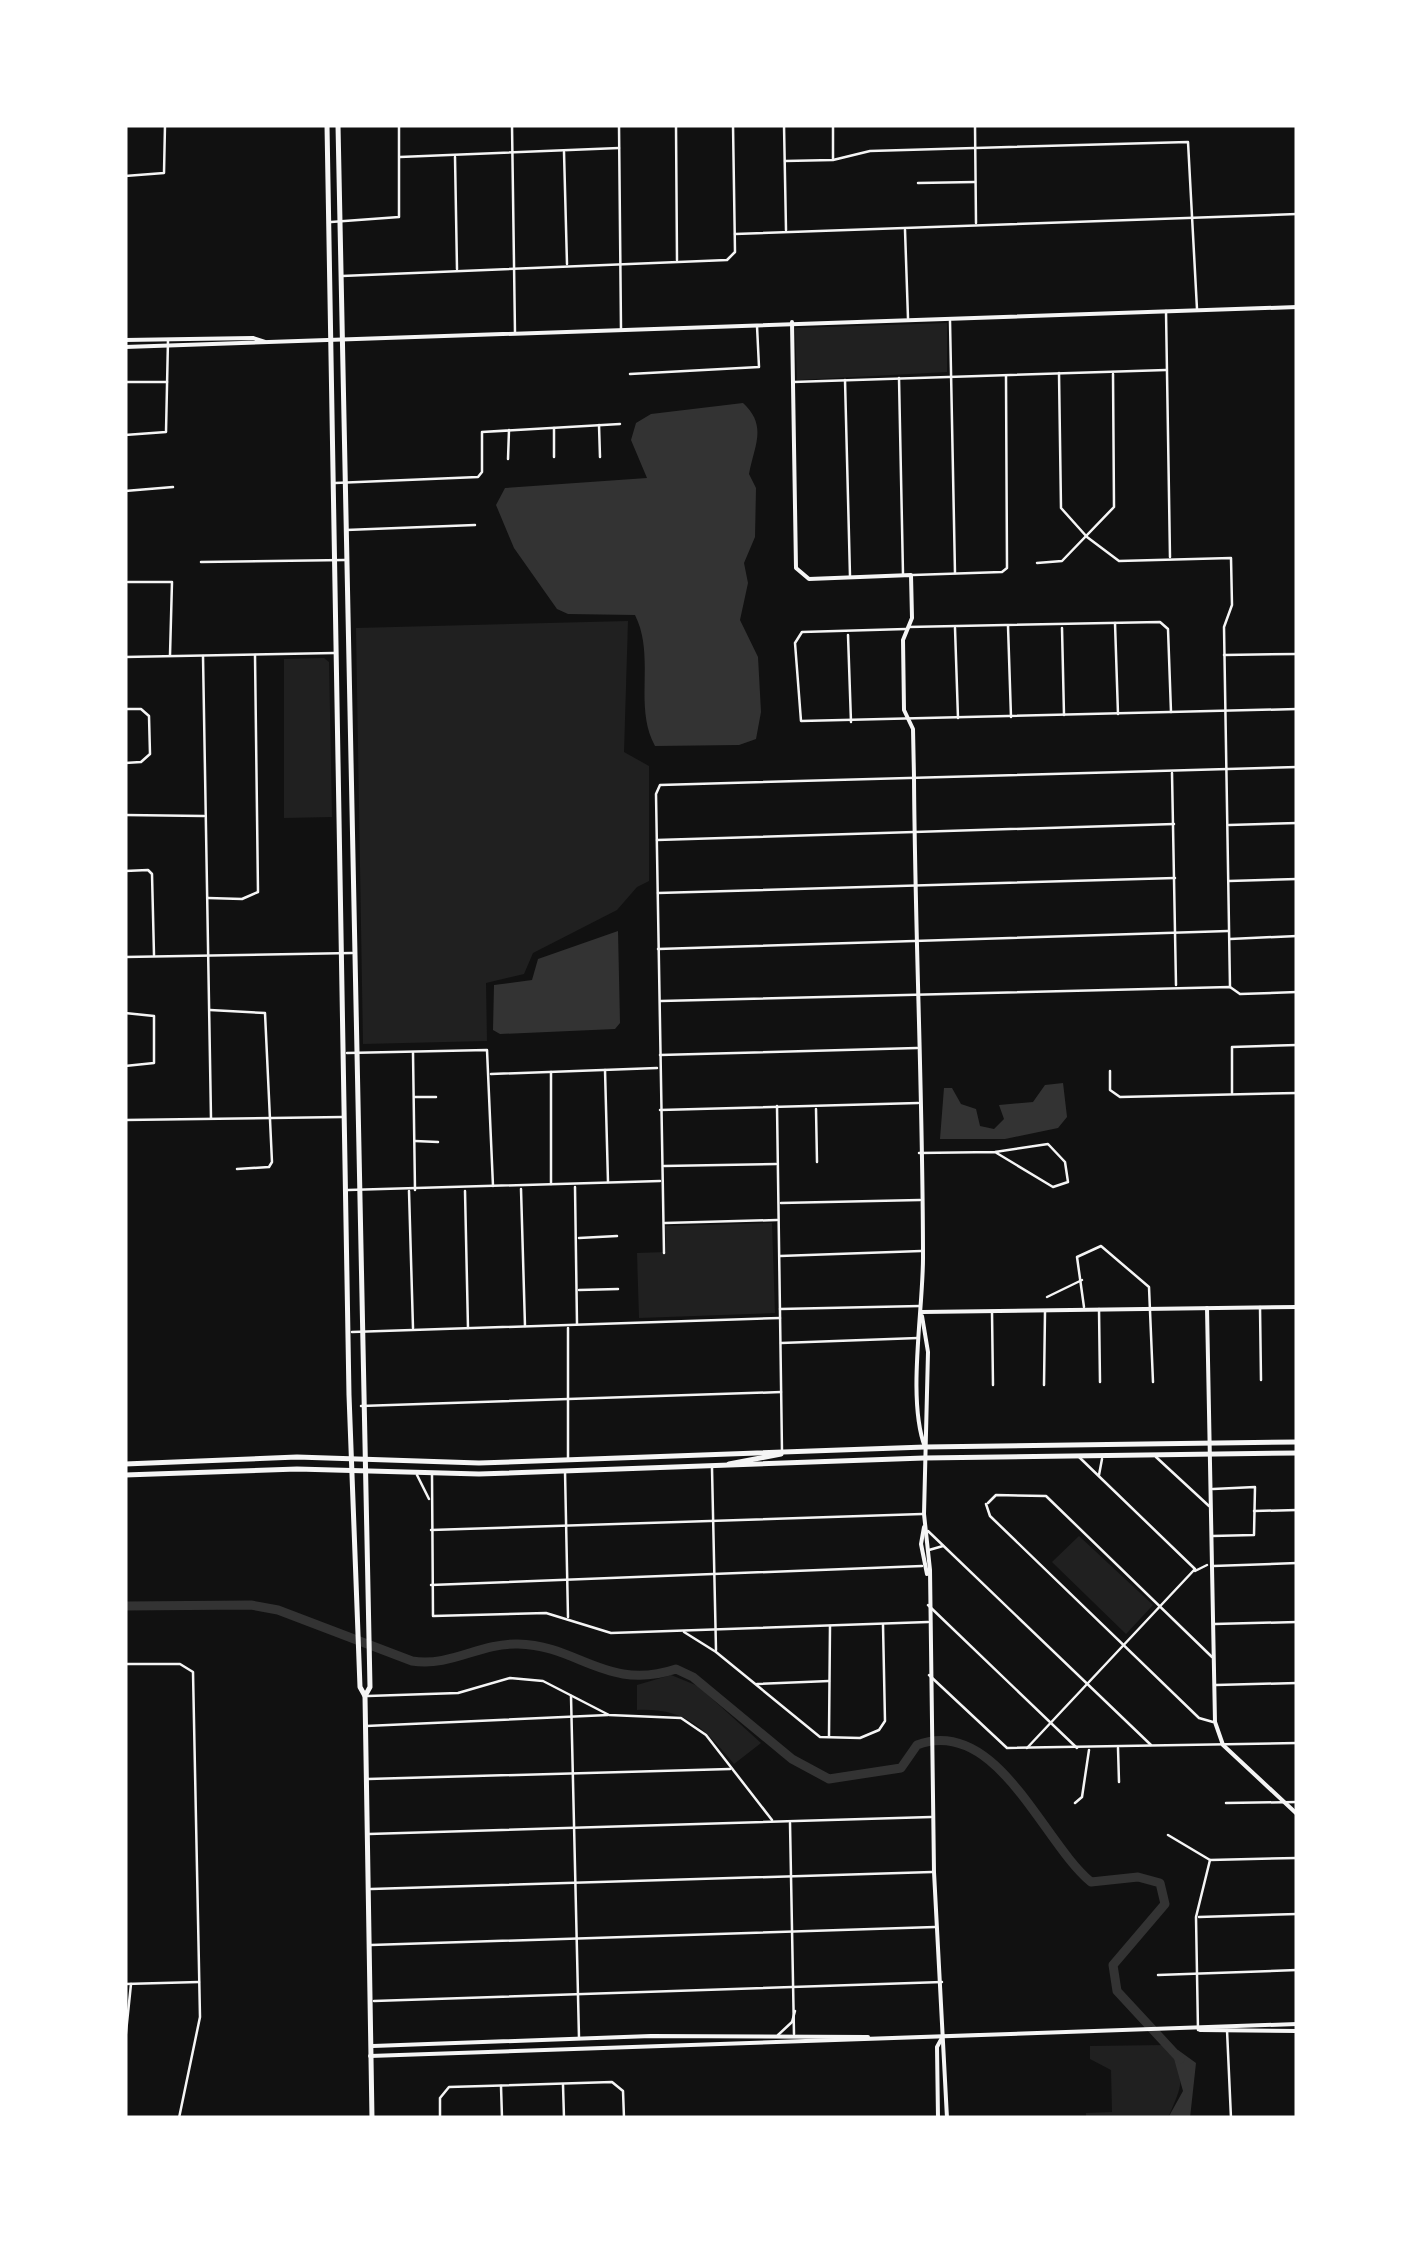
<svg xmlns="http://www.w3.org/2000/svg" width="1422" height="2243" font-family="Commissioner,sans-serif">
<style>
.green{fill:#202020}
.water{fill:#333}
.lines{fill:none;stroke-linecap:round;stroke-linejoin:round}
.river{stroke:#333;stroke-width:9}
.minor{stroke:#f5f5f5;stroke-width:2.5}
.tertiary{stroke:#f5f5f5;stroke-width:4}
.primary{stroke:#f5f5f5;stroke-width:5}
</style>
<rect width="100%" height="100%" fill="#111"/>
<g class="green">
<polygon points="947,323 947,372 797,380 795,328"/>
<polygon points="628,621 624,752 649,766 649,881 637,887 617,910 533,953 524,974 486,983 487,1041 363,1044 356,628"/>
<polygon points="324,658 329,662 332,817 284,818 284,659"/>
<polygon points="772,1223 775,1313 639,1318 637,1253 666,1252 665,1226"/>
<polygon points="1079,1536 1153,1605 1126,1634 1052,1562"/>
<path d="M 671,1675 L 698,1686 L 761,1743 L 734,1764 C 704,1728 686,1708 637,1710 L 637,1685 Z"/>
<path d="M 1166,2045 C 1188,2078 1182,2085 1168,2118 L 1086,2118 L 1086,2113 L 1112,2112 L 1111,2070 L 1090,2059 L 1090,2046 Z"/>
</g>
<g class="water">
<path d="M 743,403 C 768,426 754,446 749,474 L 756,488 L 755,537 L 744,563 L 748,583 L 740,620 L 758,657 L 761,712 L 756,739 L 739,745 L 655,746 C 633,706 656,657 635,615 L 568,614 L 557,609 L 514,548 L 496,505 L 505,488 L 647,478 L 631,440 L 636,423 L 651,414 Z"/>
<polygon points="618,931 620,1023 615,1029 500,1034 493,1030 494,985 532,980 538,959"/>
<polygon points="1063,1083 1067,1117 1058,1128 1005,1139 940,1139 944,1088 952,1088 961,1104 976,1109 980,1126 994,1129 1004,1119 999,1105 1033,1102 1045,1085"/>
<polygon points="1178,2050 1196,2063 1190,2118 1168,2118 1183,2091 1173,2055"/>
</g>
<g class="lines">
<path class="river" d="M 125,1606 L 251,1605 L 278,1610 L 412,1661 C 452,1667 479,1643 518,1644 C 578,1645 607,1692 676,1669 L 693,1677 L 792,1759 L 829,1779 L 901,1768 L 917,1745 C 997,1715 1043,1843 1091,1882 L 1138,1877 L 1160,1883 L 1165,1904 L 1113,1965 L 1117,1991 L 1180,2059"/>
<g class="minor">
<polyline points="512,125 515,333"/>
<polyline points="619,125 621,329"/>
<polyline points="676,125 677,260"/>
<polyline points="784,125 786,230"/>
<polyline points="833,125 833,159"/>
<polyline points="975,125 976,223"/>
<polyline points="564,152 567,264"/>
<polyline points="400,157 619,148"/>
<polyline points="455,157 457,269"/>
<polyline points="785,161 833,160 870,151 1188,142 1197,309"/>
<polyline points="125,176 164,173 165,125"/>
<polyline points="918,183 975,182"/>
<polyline points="331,222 399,217 399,125"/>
<polyline points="905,230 908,318"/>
<polyline points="735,234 1297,214"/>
<polyline points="342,276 727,260 735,252 733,125"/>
<polyline points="1166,311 1170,557"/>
<polyline points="950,321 955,573"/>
<polyline points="1059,373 1061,508 1087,537 1119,561 1231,558 1232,605 1224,627 1230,987"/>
<polyline points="630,374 759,367 757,326"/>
<polyline points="899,378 903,574"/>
<polyline points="845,380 850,576"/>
<polyline points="125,382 167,382"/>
<polyline points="793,382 1166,370"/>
<polyline points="599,425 600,457"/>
<polyline points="125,435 166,432 168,340"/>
<polyline points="554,457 554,428"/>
<polyline points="508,459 509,430"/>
<polyline points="335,483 478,477 482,472 482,432 620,424"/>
<polyline points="125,491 173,487"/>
<polyline points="346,530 475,525"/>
<polyline points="201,562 345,560"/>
<polyline points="1037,563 1062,561 1114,507 1113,374"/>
<polyline points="913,575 1002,572 1007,568 1006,376"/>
<polyline points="125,582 125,593"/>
<polyline points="128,582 172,582 170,655"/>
<polyline points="1115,623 1118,714"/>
<polyline points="1008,626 1011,717"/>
<polyline points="908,627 1160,622 1168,629 1171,712"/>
<polyline points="955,628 958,718"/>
<polyline points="1062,628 1064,715"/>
<polyline points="906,629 802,632 795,643 801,721 1297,709"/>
<polyline points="848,635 851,722"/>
<polyline points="1224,655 1297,654"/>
<polyline points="203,656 211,1118"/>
<polyline points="125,657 334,653"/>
<polyline points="125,709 141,709 149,716 150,754 141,762 125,763"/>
<polyline points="1172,773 1176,985"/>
<polyline points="125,815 204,816"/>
<polyline points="1229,825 1297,823"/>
<polyline points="657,840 1174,824"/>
<polyline points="125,871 148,870 152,874 154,955"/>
<polyline points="1229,881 1297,879"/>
<polyline points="658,893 1175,878"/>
<polyline points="208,898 242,899 258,892 255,655"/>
<polyline points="1230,939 1297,936"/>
<polyline points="658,949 1228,931"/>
<polyline points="125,957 352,953"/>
<polyline points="661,1001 1230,987 1240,994 1297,992"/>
<polyline points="210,1010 265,1013 272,1162 269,1167 237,1169"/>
<polyline points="125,1013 154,1016 154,1063 125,1066"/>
<polyline points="347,1053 487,1050 493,1186"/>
<polyline points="413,1053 415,1190"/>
<polyline points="660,1055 917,1048"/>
<polyline points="605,1070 608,1182"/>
<polyline points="1110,1071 1110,1090 1120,1097 1297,1093"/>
<polyline points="551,1072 551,1184"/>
<polyline points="491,1074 657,1068"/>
<polyline points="1232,1093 1232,1047 1297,1045"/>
<polyline points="415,1097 436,1097"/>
<polyline points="777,1106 782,1451"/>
<polyline points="816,1109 817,1162"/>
<polyline points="660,1110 918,1103"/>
<polyline points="125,1120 343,1117"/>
<polyline points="415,1141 438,1142"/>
<polyline points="919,1153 995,1152 1048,1144 1065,1162 1068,1182 1053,1187 995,1152"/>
<polyline points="664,1166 776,1164"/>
<polyline points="575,1187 577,1324"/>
<polyline points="521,1189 525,1326"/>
<polyline points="348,1190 660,1181"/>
<polyline points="409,1191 413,1328"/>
<polyline points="465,1191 468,1328"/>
<polyline points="781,1203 920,1200"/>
<polyline points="665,1223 777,1220"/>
<polyline points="579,1238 617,1236"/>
<polyline points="664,1253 656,794 660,785 1297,767"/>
<polyline points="780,1256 921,1251"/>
<polyline points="579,1290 618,1289"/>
<polyline points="1047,1297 1082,1280"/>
<polyline points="1084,1307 1077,1257 1101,1246 1149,1287 1153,1382"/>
<polyline points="1260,1307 1261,1380"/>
<polyline points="780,1309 920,1306"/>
<polyline points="1099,1309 1100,1382"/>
<polyline points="992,1312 993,1385"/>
<polyline points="568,1328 568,1460"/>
<polyline points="352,1332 780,1318"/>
<polyline points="781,1343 918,1338"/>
<polyline points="1044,1385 1045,1312"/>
<polyline points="361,1406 781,1392"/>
<polyline points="1156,1457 1209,1506"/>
<polyline points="712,1468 716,1650"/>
<polyline points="565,1471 568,1617"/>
<polyline points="432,1474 433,1616 546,1613 611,1633 928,1622"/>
<polyline points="417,1475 429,1499"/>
<polyline points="1099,1475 1102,1459"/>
<polyline points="988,1503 996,1495 1046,1496 1212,1657"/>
<polyline points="986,1504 990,1516 1199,1718 1213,1722"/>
<polyline points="1254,1511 1297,1510"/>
<polyline points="431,1530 922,1514"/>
<polyline points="928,1531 1151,1745"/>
<polyline points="1212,1536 1254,1535 1255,1487 1213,1489"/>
<polyline points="929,1550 943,1546"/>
<polyline points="1213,1566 1297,1563"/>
<polyline points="1195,1571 1207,1565"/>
<polyline points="431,1585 922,1566"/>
<polyline points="928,1605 1077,1748"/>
<polyline points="1214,1624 1297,1622"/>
<polyline points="684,1632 716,1652 820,1737 860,1738 879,1730 885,1721 883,1625"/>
<polyline points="125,1664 180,1664 193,1672 200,2017 179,2118"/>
<polyline points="929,1675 1007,1748 1297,1743"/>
<polyline points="757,1684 829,1681"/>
<polyline points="1216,1685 1297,1683"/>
<polyline points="368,1696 458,1693 510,1678 543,1681 609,1715 681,1718 706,1735 772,1820"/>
<polyline points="571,1696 579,2038"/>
<polyline points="366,1726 608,1715"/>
<polyline points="829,1736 830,1626"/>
<polyline points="1027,1748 1195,1569 1079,1457"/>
<polyline points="1118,1748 1119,1782"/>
<polyline points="368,1779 730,1769"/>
<polyline points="1075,1803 1082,1797 1089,1750"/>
<polyline points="1226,1803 1297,1802"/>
<polyline points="790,1823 794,2034"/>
<polyline points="369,1834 931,1817"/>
<polyline points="1168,1835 1210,1860 1297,1858"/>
<polyline points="371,1889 932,1872"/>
<polyline points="1199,1917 1297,1914"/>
<polyline points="371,1945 935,1927"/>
<polyline points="1158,1975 1297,1970"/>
<polyline points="125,1984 199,1982"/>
<polyline points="374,2001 942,1982"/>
<polyline points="1198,2030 1196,1917 1210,1860"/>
<polyline points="1227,2030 1231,2118"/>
<polyline points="778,2035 792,2022 795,2011"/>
<polyline points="125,2042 131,1984"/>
<polyline points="563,2085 564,2118"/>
<polyline points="501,2086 502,2118"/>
<polyline points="440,2118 440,2098 449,2087 612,2082 623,2091 624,2118"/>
</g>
<g class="tertiary">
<path d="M 792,322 L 796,568 L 809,579 L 911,575 L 912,618 L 903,640 L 904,710 L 913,729 L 914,777 C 915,937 923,1098 923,1258 C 923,1311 907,1400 925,1447"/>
<polyline points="125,340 253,338 265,342"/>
<polyline points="125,347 1297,307"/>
<polyline points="1207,1308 1215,1722 1223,1745 1297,1814"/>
<polyline points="922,1312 1297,1307"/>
<polyline points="922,1316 928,1352 924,1514 930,1570 934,1872 947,2118"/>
<polyline points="924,1527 921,1544 927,1574"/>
<polyline points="1200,2030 1297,2031"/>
<polyline points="373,2046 651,2036 868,2037"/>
<polyline points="370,2056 1297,2024"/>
<polyline points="938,2118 937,2047 943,2036"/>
</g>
<g class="primary">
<polyline points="327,125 349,1395 360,1687 365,1696"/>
<polyline points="338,125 370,1687 365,1696 372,2118"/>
<polyline points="125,1464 297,1457 479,1463 925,1447 1297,1442"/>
<polyline points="729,1464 781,1454"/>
<polyline points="125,1475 297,1469 479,1474 924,1458 1297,1453"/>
</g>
</g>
<rect width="1422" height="2243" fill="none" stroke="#ffffff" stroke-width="255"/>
</svg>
